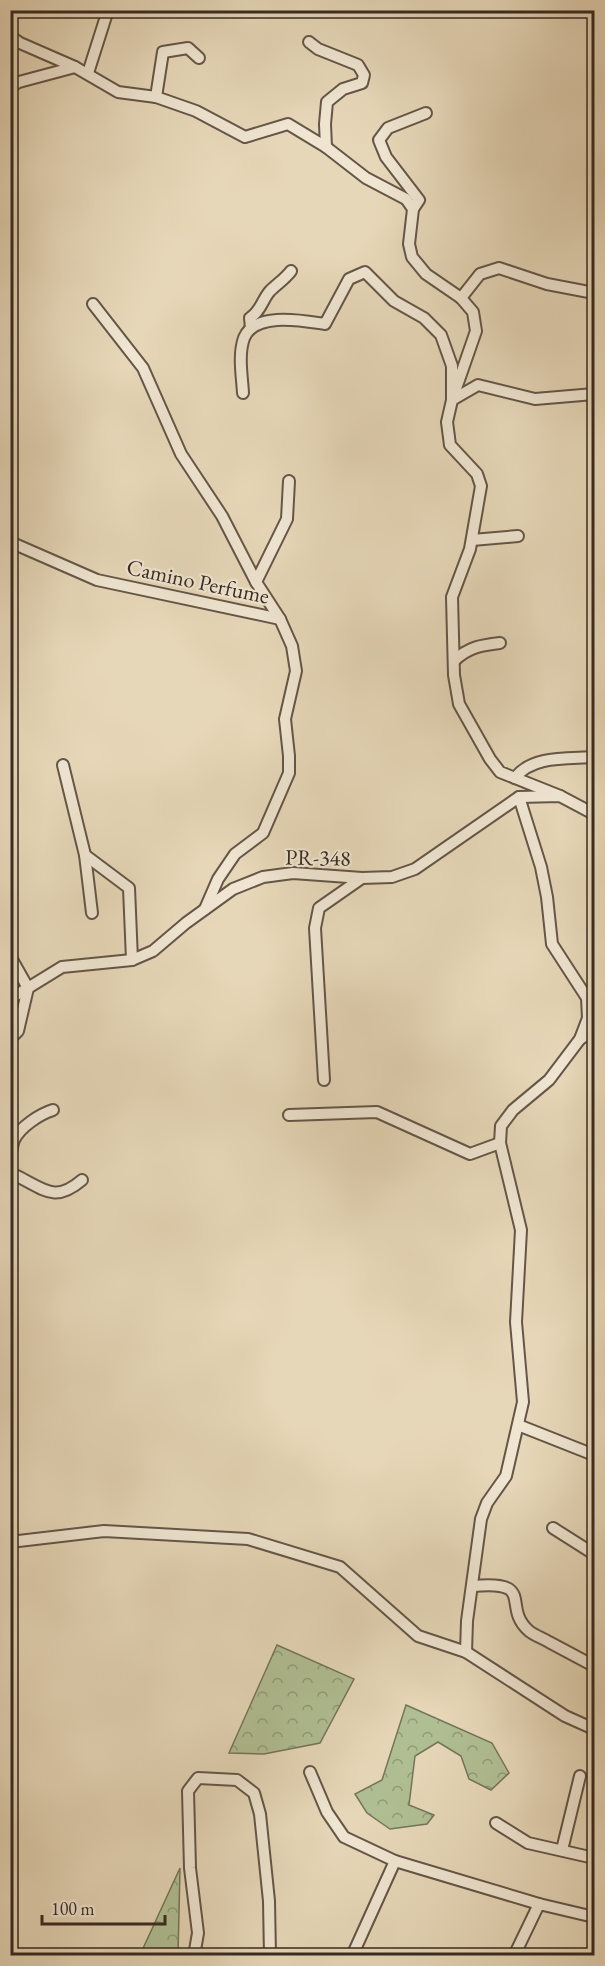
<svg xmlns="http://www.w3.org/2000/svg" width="605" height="1966" font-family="'EB Garamond',serif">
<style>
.forest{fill:url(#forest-crowns);stroke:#74755a;stroke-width:1.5}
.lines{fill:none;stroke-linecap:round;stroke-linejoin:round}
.minor-casing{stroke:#645648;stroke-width:14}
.minor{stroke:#efe5d1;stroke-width:10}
.labels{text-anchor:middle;stroke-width:4.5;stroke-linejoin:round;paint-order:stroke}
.street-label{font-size:22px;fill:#382b22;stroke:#efe5d1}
</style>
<defs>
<pattern id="forest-crowns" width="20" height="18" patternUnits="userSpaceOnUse" patternTransform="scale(1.5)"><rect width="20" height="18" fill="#b0bf93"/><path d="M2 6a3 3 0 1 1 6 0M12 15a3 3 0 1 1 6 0" fill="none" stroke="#909b78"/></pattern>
</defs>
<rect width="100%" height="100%" fill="#e6d7b8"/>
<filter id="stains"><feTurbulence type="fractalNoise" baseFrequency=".00333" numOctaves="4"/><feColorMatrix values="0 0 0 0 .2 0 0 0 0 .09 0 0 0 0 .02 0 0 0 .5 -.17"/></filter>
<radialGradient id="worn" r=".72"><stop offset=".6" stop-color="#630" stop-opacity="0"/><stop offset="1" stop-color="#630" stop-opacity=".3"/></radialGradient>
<g class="forest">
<polygon points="277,1645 354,1679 320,1743 264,1754 229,1753"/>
<polygon points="406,1705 492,1743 509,1773 491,1790 469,1779 461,1756 438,1742 415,1756 409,1805 434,1815 427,1824 390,1829 367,1813 355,1794 382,1780"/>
<polygon points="180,1868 178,1955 140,1955"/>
</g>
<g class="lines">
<defs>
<g id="minor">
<polyline points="10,36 20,43 75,67 118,92 156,97 196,111 245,137 288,124 326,147 366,178 406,199 413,209 409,244 412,257 426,274 461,298 473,312 476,331 452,400 447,422 450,445 477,474 481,486 470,549 452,597 454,675 459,704 490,759 500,772 560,796"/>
<polyline points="309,42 318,49 358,65 364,75 362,83 343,89 327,102 325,124 326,147"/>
<polyline points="88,73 108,10"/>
<polyline points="10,87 19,82 75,67"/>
<polyline points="156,97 163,52 188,48 199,58"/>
<polyline points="413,209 419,200 386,157 379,140 388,128 426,113"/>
<polyline points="461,298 480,274 499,268 547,284 594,293"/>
<polyline points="93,304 143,368 181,454 222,516 256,582 280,619 292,646 296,671 285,719 289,756 289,773 263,833 235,854 218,879 205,909"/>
<path d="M 251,328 L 250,318 C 261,311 262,300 270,291 C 277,284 285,279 291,271"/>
<path d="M 243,393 C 242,375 238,355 244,338 C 255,311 304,321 325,324 L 349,279 L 365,272 L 394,301 L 424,318 L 441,335 L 452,366 L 452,400 L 478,385 L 535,399 L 594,394"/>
<polyline points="472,540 518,536"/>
<polyline points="10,542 97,580 280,619"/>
<polyline points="256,582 287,519 289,481"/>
<path d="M 454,661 C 468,647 482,645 500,643"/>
<polyline points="63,765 85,855 129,888 132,960"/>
<path d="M 515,778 C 532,755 568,759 594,757"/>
<polyline points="85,855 92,913"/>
<polyline points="10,956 28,988 18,1031 10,1039"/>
<polyline points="10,999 62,967 132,960 153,951 186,923 233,889 263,877 293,873 362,878 392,877 415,869 519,797 560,796 594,814"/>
<polyline points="580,1039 594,1030"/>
<polyline points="324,1080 315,928 319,908 362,878"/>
<polyline points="289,1115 377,1112 470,1154 500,1143"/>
<path d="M 10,1155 C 12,1151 12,1145 14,1140 C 20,1127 40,1114 53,1110"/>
<path d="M 10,1175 L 17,1176 C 45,1190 55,1203 82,1180"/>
<polyline points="518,1425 594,1455"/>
<polyline points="553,1528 594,1554"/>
<polyline points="10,1542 104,1531 248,1539 340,1567 418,1636 466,1652 565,1716 594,1729"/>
<path d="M 473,1586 C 537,1580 501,1607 529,1631 C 534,1635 542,1638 549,1642 C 564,1650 579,1658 594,1666"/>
<polyline points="466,1652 467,1621 481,1519 487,1503 506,1476 523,1402 516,1322 521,1230 500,1143 501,1126 513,1110 549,1080 580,1039 588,1018 587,998 552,944 547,897 541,867 519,797"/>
<polyline points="310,1772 327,1812 344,1837 395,1861 539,1904 594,1917"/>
<polyline points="496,1823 528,1843 594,1858"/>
<polyline points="562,1850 580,1776"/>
<polyline points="194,1956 198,1933 190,1868 188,1791 198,1778 237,1780 254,1793 260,1814 269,1901 270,1956"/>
<polyline points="352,1956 395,1861"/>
<polyline points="514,1956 539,1904"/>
</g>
</defs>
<use href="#minor" class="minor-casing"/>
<use href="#minor" class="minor"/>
</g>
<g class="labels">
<g class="street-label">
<text transform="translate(198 581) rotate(12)" y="8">Camino Perfume</text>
<text transform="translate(318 857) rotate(1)" y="8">PR-348</text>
</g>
</g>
<rect width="605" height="1966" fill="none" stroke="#e6d7b8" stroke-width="36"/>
<rect x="12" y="12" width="581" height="1942" fill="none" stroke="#382b22" stroke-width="3"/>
<rect x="18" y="18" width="569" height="1930" fill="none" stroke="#382b22" stroke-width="1.5"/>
<path d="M42 1915v9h123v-9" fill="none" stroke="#382b22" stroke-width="3"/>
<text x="51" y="1915" font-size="18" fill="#382b22" stroke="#efe5d1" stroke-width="4.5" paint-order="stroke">100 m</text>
<rect width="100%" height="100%" filter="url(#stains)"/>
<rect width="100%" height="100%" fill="url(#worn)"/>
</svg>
